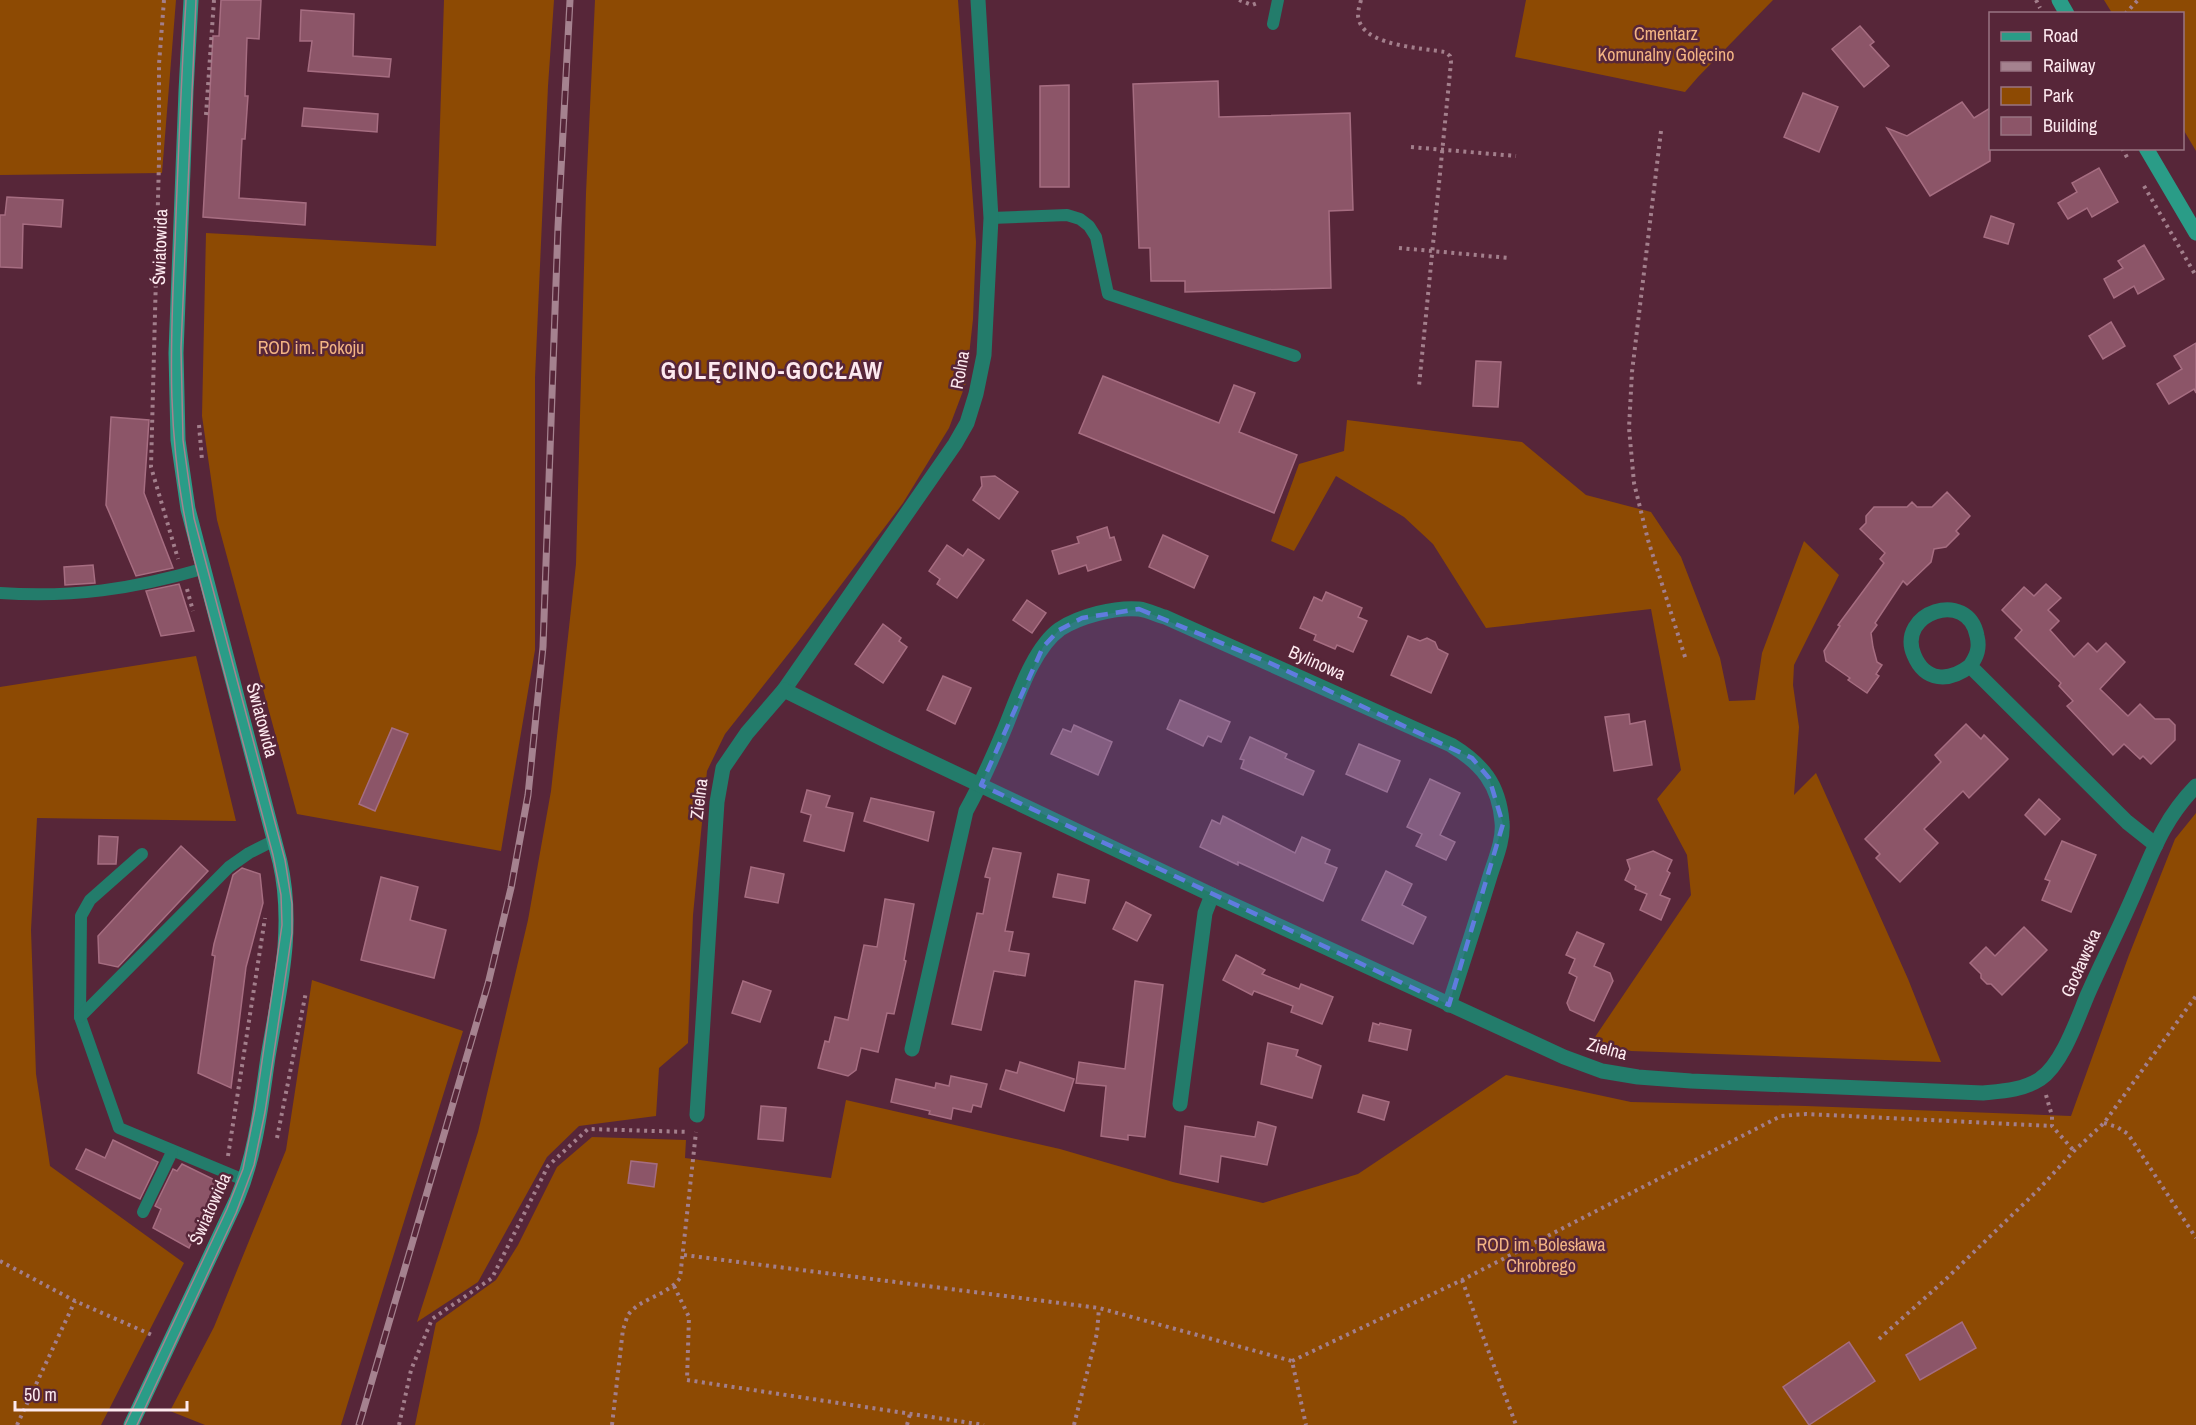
<svg xmlns="http://www.w3.org/2000/svg" width="2196" height="1425" font-family="'Archivo Narrow',sans-serif">
<style>
.green{fill:#8d4a03}
.building{fill:#8c5568;stroke:#a66d81;stroke-width:1.5}
.lines{fill:none;stroke-linecap:round;stroke-linejoin:round}
.path{stroke:#a37f8c;stroke-width:4;stroke-dasharray:3 4.5;stroke-linecap:butt}
.lane{stroke:#237c6b;stroke-width:12}
.street{stroke:#237c6b;stroke-width:15}
.secondary{stroke:#2a9c87;stroke-width:15}
.tram{stroke:#a5828f;stroke-width:1.5}
.rail-casing{stroke:#a5828f;stroke-width:7}
.rail{stroke:#572639;stroke-width:4.5;stroke-dasharray:14;stroke-linecap:butt}
.marked{fill:#607cdf;fill-opacity:0.2;stroke:#607cdf;stroke-width:4.5;stroke-dasharray:12 8;stroke-linejoin:round}
.labels{text-anchor:middle;stroke-width:5;stroke-linejoin:round;paint-order:stroke}
.park-label{font-size:18px;fill:#f3b484;stroke:#572639}
.street-label{font-size:18px;fill:#fde9ef;stroke:#572639}
.district-label{font-size:24px;font-weight:bold;letter-spacing:1.5px;fill:#fde9ef;stroke:#572639}
</style>
<rect width="100%" height="100%" fill="#572639"/>
<g class="green">
<polygon points="0,0 176,0 162,173 0,175"/>
<polygon points="444,0 554,0 548,86 535,378 535,650 501,851 297,814 217,520 202,416 206,233 436,246"/>
<polygon points="595,0 958,0 976,242 973,319 966,383 949,428 903,503 797,643 725,734 707,771 693,915 688,1043 659,1068 656,1116 579,1126 547,1157 478,1282 417,1322 478,1132 528,920 551,791 576,564 586,193"/>
<polygon points="1526,0 1773,0 1698,77 1685,92 1515,57"/>
<polygon points="2104,0 2196,0 2196,151 2183,129 2182,14 2112,13"/>
<polygon points="1347,420 1522,442 1586,495 1651,512 1681,557 1720,658 1729,701 1755,700 1762,653 1804,541 1839,575 1794,665 1793,685 1799,727 1794,795 1816,773 1908,979 1941,1062 1631,1051 1593,1040 1691,895 1687,855 1657,799 1681,770 1651,609 1486,628 1433,544 1404,517 1336,476 1294,551 1271,541 1299,464 1344,451"/>
<polygon points="196,656 236,821 37,818 31,930 36,1074 50,1166 184,1263 101,1425 0,1425 0,687"/>
<polygon points="2196,813 2196,1425 415,1425 436,1323 496,1280 518,1245 557,1167 592,1137 686,1140 685,1158 831,1178 846,1100 1060,1149 1173,1182 1263,1203 1358,1174 1506,1075 1631,1102 1806,1106 2071,1116 2129,955 2175,839"/>
<polygon points="312,980 463,1031 341,1425 205,1425 170,1411 214,1327 286,1150"/>
</g>
<g class="building">
<polygon points="221,0 261,0 259,39 247,38 245,96 248,96 245,139 242,139 239,198 306,203 305,225 203,217 213,36 219,36"/>
<polygon points="301,10 354,14 353,56 391,59 389,77 308,71 312,41 300,41"/>
<polygon points="1860,26 1874,42 1870,45 1889,66 1864,87 1832,49"/>
<polygon points="1218,81 1219,117 1350,113 1353,210 1329,211 1331,288 1185,292 1185,281 1151,281 1150,248 1139,248 1133,84"/>
<polygon points="1069,85 1069,187 1040,187 1040,86"/>
<polygon points="1803,93 1838,107 1819,152 1784,137"/>
<polygon points="1962,102 1974,118 1990,108 1990,161 1930,196 1887,128 1907,136"/>
<polygon points="304,108 378,114 377,132 302,126"/>
<polygon points="2099,168 2118,202 2092,217 2087,208 2068,219 2058,203 2077,192 2072,183"/>
<polygon points="7,197 63,200 61,227 23,224 22,268 0,267 0,215 5,215"/>
<polygon points="1991,216 2014,224 2008,244 1984,237"/>
<polygon points="2144,245 2164,279 2138,294 2134,286 2114,298 2104,279 2123,268 2118,261"/>
<polygon points="2111,322 2125,346 2103,359 2089,336"/>
<polygon points="2196,343 2196,393 2194,389 2169,404 2157,384 2182,369 2174,356"/>
<polygon points="1476,361 1501,362 1498,407 1473,406"/>
<polygon points="1103,376 1219,423 1234,385 1255,393 1239,432 1297,455 1274,513 1079,433"/>
<polygon points="111,417 149,420 144,493 173,568 136,576 112,519 106,505"/>
<polygon points="995,476 1018,492 999,519 973,500 982,486 981,477"/>
<polygon points="1947,492 1970,516 1956,531 1959,534 1946,547 1934,549 1931,562 1907,585 1903,581 1875,623 1877,625 1871,633 1873,647 1877,662 1882,665 1876,674 1879,676 1867,693 1848,680 1850,678 1826,661 1824,651 1840,626 1838,625 1884,563 1880,559 1885,553 1860,529 1866,523 1866,516 1874,507 1907,507 1912,502 1917,507 1932,507"/>
<polygon points="1107,527 1110,538 1114,537 1121,560 1088,571 1086,565 1059,574 1052,551 1079,543 1077,537"/>
<polygon points="1163,535 1208,556 1194,588 1149,567"/>
<polygon points="947,545 963,556 968,549 984,560 957,598 937,584 940,579 929,571"/>
<polygon points="93,565 95,583 65,585 64,567"/>
<polygon points="179,584 194,631 161,636 146,591"/>
<polygon points="2046,584 2061,598 2048,610 2059,621 2050,630 2074,657 2088,643 2097,652 2106,643 2125,662 2100,689 2128,716 2140,704 2155,719 2169,719 2175,725 2175,740 2151,764 2143,756 2140,759 2124,744 2113,755 2067,706 2073,701 2059,686 2061,683 2015,638 2022,630 2002,610 2024,587 2034,596"/>
<polygon points="1326,592 1362,608 1358,617 1367,621 1353,652 1337,645 1335,649 1314,640 1316,635 1300,628 1314,597 1322,601"/>
<polygon points="1027,600 1046,613 1032,633 1013,620"/>
<polygon points="883,624 901,638 899,641 907,647 883,683 855,664"/>
<polygon points="1408,636 1420,641 1427,638 1435,642 1438,649 1448,654 1431,693 1391,675"/>
<polygon points="943,676 971,688 955,724 927,710"/>
<polygon points="1180,700 1230,722 1221,742 1208,736 1203,746 1167,729"/>
<polygon points="1629,714 1630,724 1645,721 1652,765 1614,771 1605,717"/>
<polygon points="1966,724 1981,739 1984,735 2008,759 1969,798 1963,791 1924,829 1938,843 1900,882 1876,858 1880,854 1865,839 1941,762 1935,755"/>
<polygon points="1074,725 1112,742 1098,775 1051,754 1063,729 1071,732"/>
<polygon points="392,728 408,734 375,811 359,804"/>
<polygon points="1250,737 1287,754 1285,758 1314,771 1303,795 1241,768 1244,760 1240,759"/>
<polygon points="1359,744 1400,761 1387,792 1346,774"/>
<polygon points="1430,779 1460,793 1440,835 1455,842 1446,860 1416,846 1422,834 1407,827"/>
<polygon points="807,790 830,796 826,807 853,813 844,851 804,841 811,815 801,812"/>
<polygon points="871,798 934,812 928,841 864,821"/>
<polygon points="2039,799 2060,819 2045,835 2025,815"/>
<polygon points="1223,816 1295,853 1302,837 1330,850 1325,863 1337,868 1323,901 1238,862 1238,865 1200,847 1212,820 1220,824"/>
<polygon points="99,836 118,837 116,864 98,864"/>
<polygon points="2062,841 2096,855 2071,912 2042,900 2050,881 2045,879"/>
<polygon points="181,846 208,871 118,967 99,963 98,936"/>
<polygon points="993,848 1021,853 1005,931 1013,932 1009,951 1029,954 1025,976 994,971 981,1030 952,1024 977,913 983,914 990,878 985,877"/>
<polygon points="1653,851 1672,860 1667,871 1670,873 1660,895 1670,899 1661,920 1640,910 1647,894 1635,889 1636,886 1625,880 1630,869 1627,860"/>
<polygon points="751,867 784,874 778,903 745,897"/>
<polygon points="242,868 260,874 263,903 246,967 231,1088 198,1073 215,956 212,955 214,944 233,875"/>
<polygon points="1386,871 1412,884 1402,905 1426,917 1413,944 1362,920"/>
<polygon points="1058,874 1089,880 1085,903 1053,897"/>
<polygon points="381,877 418,887 410,920 446,930 434,978 361,960"/>
<polygon points="885,899 914,904 904,960 906,961 894,1014 887,1013 878,1052 861,1048 856,1070 848,1076 818,1068 825,1041 829,1042 835,1017 848,1020 864,945 877,947"/>
<polygon points="1126,902 1151,915 1137,941 1113,929"/>
<polygon points="2024,927 2047,950 2002,995 1991,984 1987,984 1981,978 1981,974 1970,963 1986,947 1995,956"/>
<polygon points="1577,932 1604,944 1594,966 1610,973 1613,981 1594,1021 1570,1010 1567,1003 1577,977 1569,973 1575,959 1566,955"/>
<polygon points="1236,955 1265,970 1262,974 1299,989 1301,984 1333,997 1322,1024 1291,1012 1293,1006 1254,991 1252,995 1223,980"/>
<polygon points="743,981 771,991 760,1022 732,1013"/>
<polygon points="1135,981 1163,985 1145,1137 1128,1135 1128,1140 1101,1136 1106,1086 1076,1083 1079,1062 1125,1069"/>
<polygon points="1373,1023 1379,1025 1380,1023 1411,1030 1407,1050 1369,1041"/>
<polygon points="1268,1043 1298,1050 1296,1056 1321,1066 1312,1098 1261,1084"/>
<polygon points="1020,1062 1074,1079 1064,1111 1000,1089 1006,1070 1017,1073"/>
<polygon points="951,1076 987,1084 981,1107 973,1105 971,1112 953,1108 951,1119 929,1114 930,1111 891,1102 896,1079 935,1088 936,1083 949,1086"/>
<polygon points="1363,1095 1389,1102 1384,1120 1358,1112"/>
<polygon points="761,1106 786,1108 783,1141 758,1139"/>
<polygon points="1258,1122 1276,1127 1267,1165 1221,1156 1218,1182 1180,1174 1185,1126 1255,1137"/>
<polygon points="113,1140 158,1162 140,1199 76,1169 86,1149 105,1158"/>
<polygon points="631,1161 657,1164 654,1187 628,1183"/>
<polygon points="182,1164 219,1182 189,1248 153,1228 161,1209 155,1206 173,1169 177,1171"/>
<polygon points="1962,1322 1976,1348 1920,1380 1906,1355"/>
<polygon points="1849,1342 1875,1381 1809,1425 1783,1387"/>
</g>
<g class="lines">
<g class="path">
<polyline points="164,0 159,64 159,161 151,467 178,559"/>
<polyline points="1239,0 1252,5 1260,2"/>
<path d="M 1361,0 C 1359,8 1356,15 1360,23 C 1370,46 1422,48 1445,52 L 1450,56 L 1451,62 L 1419,386"/>
<polyline points="2036,0 2040,8"/>
<polyline points="2125,14 2138,0"/>
<polyline points="206,115 214,0"/>
<polyline points="1661,131 1632,372 1629,428 1634,483 1648,540 1686,660"/>
<polyline points="1411,147 1516,156"/>
<polyline points="2122,148 2129,161"/>
<polyline points="2144,186 2196,276"/>
<polyline points="1399,248 1509,258"/>
<polyline points="199,425 202,460"/>
<polyline points="187,589 193,611"/>
<polyline points="2046,1095 2052,1116 2052,1126 2074,1151"/>
<polyline points="2104,1123 2117,1127 2128,1134 2196,1238"/>
<polyline points="277,1138 306,992"/>
<polyline points="228,1156 265,918"/>
<polyline points="684,1255 1099,1308 1292,1361 1306,1425"/>
<polyline points="0,1261 75,1301 152,1335"/>
<polyline points="1462,1280 1516,1425"/>
<polyline points="674,1286 689,1317 687,1380 984,1425"/>
<polyline points="1879,1339 1945,1280 2038,1190 2074,1151 2104,1123 2196,996"/>
<polyline points="1292,1361 1462,1280 1781,1116 1806,1114 2052,1126"/>
<polyline points="17,1425 75,1301"/>
<polyline points="399,1425 411,1370 432,1319 492,1278 548,1166 588,1129 689,1132"/>
<path d="M 612,1425 L 623,1329 C 625,1325 626,1319 628,1315 C 640,1298 667,1296 680,1278 L 696,1132"/>
<polyline points="907,1425 910,1414"/>
<polyline points="1074,1425 1097,1333 1099,1308"/>
</g>
<g class="lane">
<polyline points="1273,24 1278,0"/>
<polyline points="991,218 1067,215 1080,219 1089,226 1096,237 1108,294 1295,356"/>
<path d="M 0,593 C 72,598 133,589 202,569"/>
<polyline points="142,854 90,900 81,916 80,1017 119,1128 244,1180"/>
<polyline points="80,1017 229,867 249,853 275,840"/>
<polyline points="143,1212 172,1152"/>
</g>
<g class="street">
<path d="M 1970,666 C 1949,682 1925,682 1914,655 C 1896,613 1968,588 1977,636 C 1980,648 1977,656 1970,666 L 2127,822 L 2156,845"/>
<polyline points="784,690 955,444 967,423 976,394 984,355 991,218 978,0"/>
<path d="M 912,1049 L 966,811 C 981,784 993,757 1005,728 C 1017,699 1033,648 1060,629 C 1080,616 1115,607 1139,609 C 1148,610 1157,615 1165,617 L 1451,745 C 1482,764 1499,784 1502,822 C 1504,839 1495,860 1490,876 C 1477,919 1463,962 1449,1005"/>
<polyline points="1180,1104 1205,913 1212,895"/>
<path d="M 697,1115 L 717,802 L 723,768 L 747,733 L 784,690 L 887,741 L 1212,895 L 1564,1057 L 1602,1071 L 1638,1077 L 1691,1081 L 1983,1093 C 2003,1091 2023,1090 2040,1079 C 2062,1064 2077,1020 2087,996 C 2101,964 2117,933 2131,901 C 2151,857 2161,822 2196,786"/>
</g>
<g class="secondary">
<polyline points="2059,0 2067,14"/>
<polyline points="2146,148 2196,233"/>
<path d="M 131,1425 L 237,1199 C 256,1154 261,1105 268,1057 C 279,991 295,929 280,862 L 188,509 L 178,440 L 176,353 L 186,91 L 191,0"/>
</g>
<g class="tram">
<path d="M 125,1425 L 227,1209 L 243,1169 L 255,1109 L 282,925 L 281,895 L 273,855 L 192,551 C 166,445 170,349 175,242 C 178,161 181,81 186,0"/>
<polyline points="137,1425 236,1213 254,1165 265,1112 292,933 292,904 285,860 194,518 183,440 181,348 196,0"/>
</g>
<defs>
<polyline id="rail" points="359,1425 488,984 511,888 528,795 543,647 558,227 570,0"/>
</defs>
<use href="#rail" class="rail-casing"/>
<use href="#rail" class="rail"/>
</g>
<path class="marked" d="M 1139,609 L 1270,663 L 1472,758 L 1489,778 L 1503,824 L 1449,1005 L 981,785 L 1043,647 L 1059,630 L 1082,618 Z"/>
<g class="labels">
<g class="park-label">
<text x="1666" y="40">Cmentarz<tspan x="1666" dy="21">Komunalny Golęcino</tspan></text>
<text x="311" y="354">ROD im. Pokoju</text>
<text x="1541" y="1251">ROD im. Bolesława<tspan x="1541" dy="21">Chrobrego</tspan></text>
</g>
<g class="street-label">
<text transform="translate(160 247) rotate(-88)" y="6">Światowida</text>
<text transform="translate(960 370) rotate(-80)" y="6">Rolna</text>
<text transform="translate(1317 663) rotate(24)" y="6">Bylinowa</text>
<text transform="translate(262 720) rotate(75)" y="6">Światowida</text>
<text transform="translate(699 799) rotate(-83)" y="6">Zielna</text>
<text transform="translate(2081 963) rotate(-66)" y="6">Gocławska</text>
<text transform="translate(1607 1049) rotate(15)" y="6">Zielna</text>
<text transform="translate(210 1209) rotate(-66)" y="6">Światowida</text>
</g>
<g class="district-label">
<text x="772" y="379">GOLĘCINO-GOCŁAW</text>
</g>
</g>
<rect x="1989" y="12" width="195" height="138" fill="#572639" stroke="#997482" stroke-width="1.5"/>
<rect x="2001" y="32" width="30" height="9" fill="#2a9c87" stroke="#997482" stroke-width="1.5"/>
<text x="2043" y="42" font-size="18" fill="#fde9ef">Road</text>
<rect x="2001" y="62" width="30" height="9" fill="#a5828f" stroke="#997482" stroke-width="1.5"/>
<text x="2043" y="72" font-size="18" fill="#fde9ef">Railway</text>
<rect x="2001" y="87" width="30" height="18" fill="#8d4a03" stroke="#997482" stroke-width="1.5"/>
<text x="2043" y="102" font-size="18" fill="#fde9ef">Park</text>
<rect x="2001" y="117" width="30" height="18" fill="#8c5568" stroke="#997482" stroke-width="1.5"/>
<text x="2043" y="132" font-size="18" fill="#fde9ef">Building</text>
<path d="M15 1401v9h172v-9" fill="none" stroke="#fde9ef" stroke-width="3"/>
<text x="24" y="1401" font-size="18" fill="#fde9ef" stroke="#572639" stroke-width="4.5" paint-order="stroke">50 m</text>
</svg>
